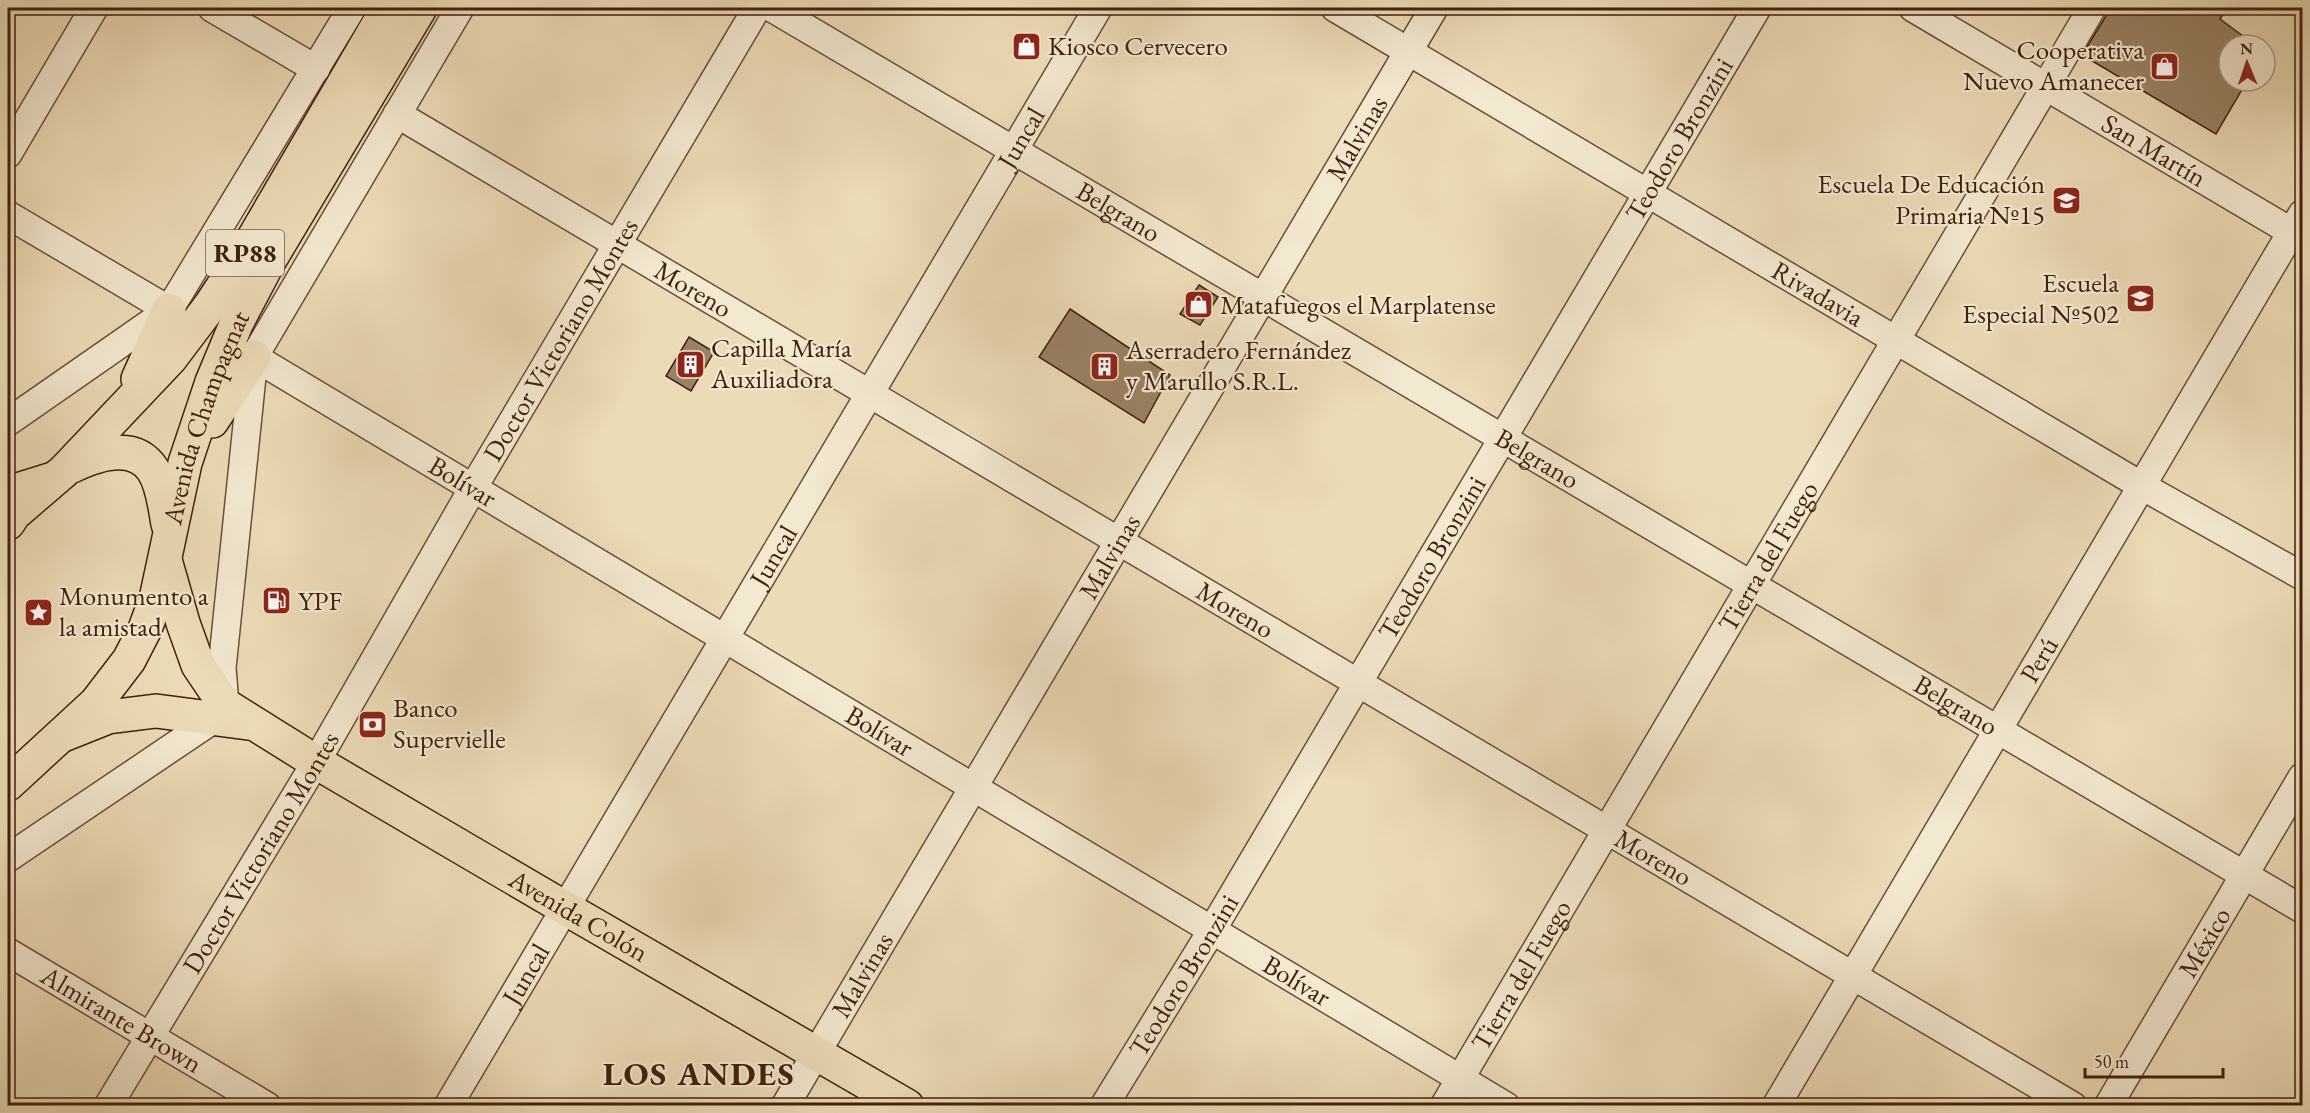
<svg xmlns="http://www.w3.org/2000/svg" width="2310" height="1113" font-family="'EB Garamond',serif">
<style>
.building{fill:#998265;stroke:#3f220c;stroke-width:1.5}
.lines{fill:none;stroke-linecap:round;stroke-linejoin:round}
.minor-casing{stroke:#6a5037;stroke-width:30}
.major-casing{stroke:#3f220c;stroke-width:36}
.highway-casing{stroke:#3f220c;stroke-width:36}
.minor{stroke:#f3e8d0;stroke-width:27}
.major{stroke:#ecdbb7;stroke-width:33}
.highway{stroke:#ecdbb7;stroke-width:33}
.labels{text-anchor:middle;stroke-width:4.5;stroke-linejoin:round;paint-order:stroke}
.shield{fill:#f3e8d0;stroke:#755d47;stroke-width:1.5}
.shield-label{font-size:26px;font-weight:bold;fill:#3f220c}
.poi-label{font-size:27px;fill:#3f220c;stroke:#f3e8d0;text-anchor:start}
.street-label{font-size:27px;fill:#3f220c;stroke:#f3e8d0}
.district-label{font-size:33px;font-weight:bold;letter-spacing:1.5px;fill:#3f220c;stroke:#f3e8d0}
</style>
<rect width="100%" height="100%" fill="#ecdbb7"/>
<filter id="stains"><feTurbulence type="fractalNoise" baseFrequency=".00333" numOctaves="4"/><feColorMatrix values="0 0 0 0 .2 0 0 0 0 .09 0 0 0 0 .02 0 0 0 .5 -.17"/></filter>
<radialGradient id="worn" r=".72"><stop offset=".6" stop-color="#630" stop-opacity="0"/><stop offset="1" stop-color="#630" stop-opacity=".3"/></radialGradient>
<g class="building">
<polygon points="2108,8 2227,8 2220,19 2255,45 2229,45 2229,81 2247,81 2216,134 2082,55 2106,16"/>
<polygon points="1199,285 1218,297 1200,325 1180,314"/>
<polygon points="1070,309 1170,375 1144,423 1039,357"/>
<polygon points="689,337 714,352 691,391 666,376"/>
</g>
<g class="lines">
<defs>
<g id="minor">
<polyline points="212,8 316,69"/>
<path id="s1" d="M 772,8 L 2302,909"/>
<path id="s2" d="M 1335,8 L 2142,486 L 2302,576"/>
<path id="s3" d="M 1913,8 L 2302,238"/>
<path id="s4" d="M 397,114 L 2073,1106"/>
<polyline points="8,154 94,8"/>
<polyline points="8,215 169,310"/>
<path id="s5" d="M 254,357 L 1506,1106"/>
<polyline points="8,422 169,310 352,8"/>
<polyline points="225,705 222,668 254,357 460,8"/>
<polyline points="8,858 214,719"/>
<path id="s6" d="M 8,952 L 267,1106"/>
<path id="s7" d="M 108,1106 L 316,762 L 473,488 L 757,8"/>
<path id="s8" d="M 448,1106 L 1098,8"/>
<path id="s9" d="M 785,1106 L 1434,8"/>
<path id="s10" d="M 1104,1106 L 1212,930 L 1757,8"/>
<path id="s11" d="M 1444,1106 L 2092,8"/>
<path id="s12" d="M 1776,1106 L 2302,214"/>
<path id="s13" d="M 2108,1106 L 2302,777"/>
</g>
<g id="major">
<polyline points="8,493 53,479"/>
<path id="s14" d="M 165,560 L 183,623 L 198,665 L 225,705 L 316,762 L 565,908 L 907,1106"/>
<polyline points="63,735 108,717 156,711 248,723"/>
</g>
<g id="highway">
<polyline points="138,379 169,310"/>
<polyline points="212,421 254,357"/>
<path d="M 72,466 C 97,454 134,441 153,470 C 163,485 165,508 168,524"/>
<polyline points="8,523 14,514 64,471 170,359 210,306 245,253 388,8"/>
<path id="s15" d="M 8,784 L 96,703 L 129,660 L 145,629 L 156,599 L 185,463 L 212,382 L 237,322 L 269,261 L 420,8"/>
</g>
</defs>
<use href="#minor" class="minor-casing"/>
<use href="#major" class="major-casing"/>
<use href="#highway" class="highway-casing"/>
<use href="#minor" class="minor"/>
<use href="#major" class="major"/>
<use href="#highway" class="highway"/>
</g>
<defs>
<symbol id="shop-square" viewBox="-11 -11 22 22"><rect x="-9" y="-9" width="18" height="18" rx="4" fill="#8f2418" stroke="#f3e8d0"/><path d="M-5-2.5h2.3a2.7 3.5 0 0 1 5.4 0H5L5.5 6h-11ZM-1.5-2.5h3a1.5 2.3 0 0 0-3 0Z" fill="#fff"/></symbol>
<symbol id="school-square" viewBox="-11 -11 22 22"><rect x="-9" y="-9" width="18" height="18" rx="4" fill="#8f2418" stroke="#f3e8d0"/><path d="M0-5L7-2L0 1L-7-2ZM-4 1L0 2.5L4 1V4Q0 6-4 4Z" fill="#fff"/></symbol>
<symbol id="building-square" viewBox="-11 -11 22 22"><rect x="-9" y="-9" width="18" height="18" rx="4" fill="#8f2418" stroke="#f3e8d0"/><path d="M-4-6H4V6H1V3H-1V6H-4ZM-2.5-4.3h1.7v1.8h-1.7ZM.8-4.3h1.7v1.8H.8ZM-2.5-1h1.7V.8h-1.7ZM.8-1h1.7V.8H.8Z" fill="#fff"/></symbol>
<symbol id="fuel-square" viewBox="-11 -11 22 22"><rect x="-9" y="-9" width="18" height="18" rx="4" fill="#8f2418" stroke="#f3e8d0"/><path d="M-5.5-6h7V0h2V4h1.3V-2.5L3-4.5l.8-.8L6-3V5H2.5V1h-1V6h-7ZM-4.2-4.7v3.2H.2V-4.7Z" fill="#fff"/></symbol>
<symbol id="sight-square" viewBox="-11 -11 22 22"><rect x="-9" y="-9" width="18" height="18" rx="4" fill="#8f2418" stroke="#f3e8d0"/><path d="M0-6L1.8-2.2L6-1.7L2.9 1.2L3.7 5.4L0 3.3L-3.7 5.4L-2.9 1.2L-6-1.7L-1.8-2.2Z" fill="#fff"/></symbol>
<symbol id="bank-square" viewBox="-11 -11 22 22"><rect x="-9" y="-9" width="18" height="18" rx="4" fill="#8f2418" stroke="#f3e8d0"/><path d="M-6-4H6V4H-6ZM0-2.3a2.3 2.3 0 1 0 0 4.6a2.3 2.3 0 1 0 0-4.6Z" fill="#fff"/></symbol>
</defs>
<g fill-rule="evenodd">
<use href="#shop-square" x="1010" y="30" width="33" height="33"/>
<use href="#shop-square" x="2148" y="50" width="33" height="33"/>
<use href="#school-square" x="2050" y="184" width="33" height="33"/>
<use href="#school-square" x="2124" y="282" width="33" height="33"/>
<use href="#shop-square" x="1182" y="288" width="33" height="33"/>
<use href="#building-square" x="674" y="348" width="33" height="33"/>
<use href="#building-square" x="1088" y="350" width="33" height="33"/>
<use href="#fuel-square" x="260" y="584" width="33" height="33"/>
<use href="#sight-square" x="22" y="596" width="33" height="33"/>
<use href="#bank-square" x="356" y="708" width="33" height="33"/>
</g>
<g class="labels">
<rect class="shield" x="206" y="230" width="78" height="46" rx="4.5"/>
<g class="shield-label">
<text x="245" y="262">RP88</text>
</g>
<g class="poi-label">
<text x="1048" y="55">Kiosco Cervecero</text>
<text x="2144" y="59" text-anchor="end">Cooperativa<tspan x="2144" dy="31">Nuevo Amanecer</tspan></text>
<text x="2045" y="193" text-anchor="end">Escuela De Educación<tspan x="2045" dy="31">Primaria Nº15</tspan></text>
<text x="2119" y="292" text-anchor="end">Escuela<tspan x="2119" dy="31">Especial Nº502</tspan></text>
<text x="1220" y="314">Matafuegos el Marplatense</text>
<text x="711" y="357">Capilla María<tspan x="711" dy="31">Auxiliadora</tspan></text>
<text x="1126" y="359">Aserradero Fernández<tspan x="1126" dy="31">y Marullo S.R.L.</tspan></text>
<text x="59" y="605">Monumento a<tspan x="59" dy="31">la amistad</tspan></text>
<text x="298" y="610">YPF</text>
<text x="393" y="717">Banco<tspan x="393" dy="31">Supervielle</tspan></text>
</g>
<g class="street-label">
<text dy="9" stroke="none"><textPath href="#s8" startOffset="1125">Juncal</textPath></text>
<text dy="9" stroke="none"><textPath href="#s9" startOffset="1124">Malvinas</textPath></text>
<text dy="9" stroke="none"><textPath href="#s10" startOffset="1125">Teodoro Bronzini</textPath></text>
<text dy="9" stroke="none"><textPath href="#s3" startOffset="280">San Martín</textPath></text>
<text dy="9" stroke="none"><textPath href="#s1" startOffset="402">Belgrano</textPath></text>
<text dy="9" stroke="none"><textPath href="#s4" startOffset="344">Moreno</textPath></text>
<text dy="9" stroke="none"><textPath href="#s2" startOffset="561">Rivadavia</textPath></text>
<text dy="9" stroke="none"><textPath href="#s7" startOffset="890">Doctor Victoriano Montes</textPath></text>
<text dy="9" stroke="none"><textPath href="#s15" startOffset="429">Avenida Champagnat</textPath></text>
<text dy="9" stroke="none"><textPath href="#s1" startOffset="888">Belgrano</textPath></text>
<text dy="9" stroke="none"><textPath href="#s5" startOffset="243">Bolívar</textPath></text>
<text dy="9" stroke="none"><textPath href="#s8" startOffset="639">Juncal</textPath></text>
<text dy="9" stroke="none"><textPath href="#s9" startOffset="638">Malvinas</textPath></text>
<text dy="9" stroke="none"><textPath href="#s11" startOffset="638">Tierra del Fuego</textPath></text>
<text dy="9" stroke="none"><textPath href="#s10" startOffset="639">Teodoro Bronzini</textPath></text>
<text dy="9" stroke="none"><textPath href="#s4" startOffset="974">Moreno</textPath></text>
<text dy="9" stroke="none"><textPath href="#s12" startOffset="518">Perú</textPath></text>
<text dy="9" stroke="none"><textPath href="#s1" startOffset="1374">Belgrano</textPath></text>
<text dy="9" stroke="none"><textPath href="#s5" startOffset="729">Bolívar</textPath></text>
<text dy="9" stroke="none"><textPath href="#s7" startOffset="296">Doctor Victoriano Montes</textPath></text>
<text dy="9" stroke="none"><textPath href="#s4" startOffset="1460">Moreno</textPath></text>
<text dy="9" stroke="none"><textPath href="#s14" startOffset="570">Avenida Colón</textPath></text>
<text dy="9" stroke="none"><textPath href="#s13" startOffset="190">México</textPath></text>
<text dy="9" stroke="none"><textPath href="#s8" startOffset="153">Juncal</textPath></text>
<text dy="9" stroke="none"><textPath href="#s9" startOffset="152">Malvinas</textPath></text>
<text dy="9" stroke="none"><textPath href="#s10" startOffset="153">Teodoro Bronzini</textPath></text>
<text dy="9" stroke="none"><textPath href="#s11" startOffset="152">Tierra del Fuego</textPath></text>
<text dy="9" stroke="none"><textPath href="#s5" startOffset="1215">Bolívar</textPath></text>
<text dy="9" stroke="none"><textPath href="#s6" startOffset="132">Almirante Brown</textPath></text>
</g>
<g class="district-label">
<text x="699" y="1085">LOS ANDES</text>
</g>
</g>
<rect width="2310" height="1113" fill="none" stroke="#ecdbb7" stroke-width="30"/>
<rect x="9" y="9" width="2292" height="1095" fill="none" stroke="#3f220c" stroke-width="3"/>
<rect x="15" y="15" width="2280" height="1083" fill="none" stroke="#3f220c" stroke-width="1.5"/>
<g transform="translate(2247 63) rotate(358)"><circle r="28" fill="#f3e8d0" stroke="#ab9982" stroke-width="1.5"/>
<path d="M0-4.5L10 22L0 15L-10 22Z" fill="#8f2418"/>
<text y="-9" font-size="16" font-weight="bold" text-anchor="middle" fill="#3f220c">N</text>
</g>
<path d="M2085 1068v9h138v-9" fill="none" stroke="#3f220c" stroke-width="3"/>
<text x="2094" y="1068" font-size="18" fill="#3f220c" stroke="#f3e8d0" stroke-width="4.5" paint-order="stroke">50 m</text>
<rect width="100%" height="100%" filter="url(#stains)"/>
<rect width="100%" height="100%" fill="url(#worn)"/>
</svg>
